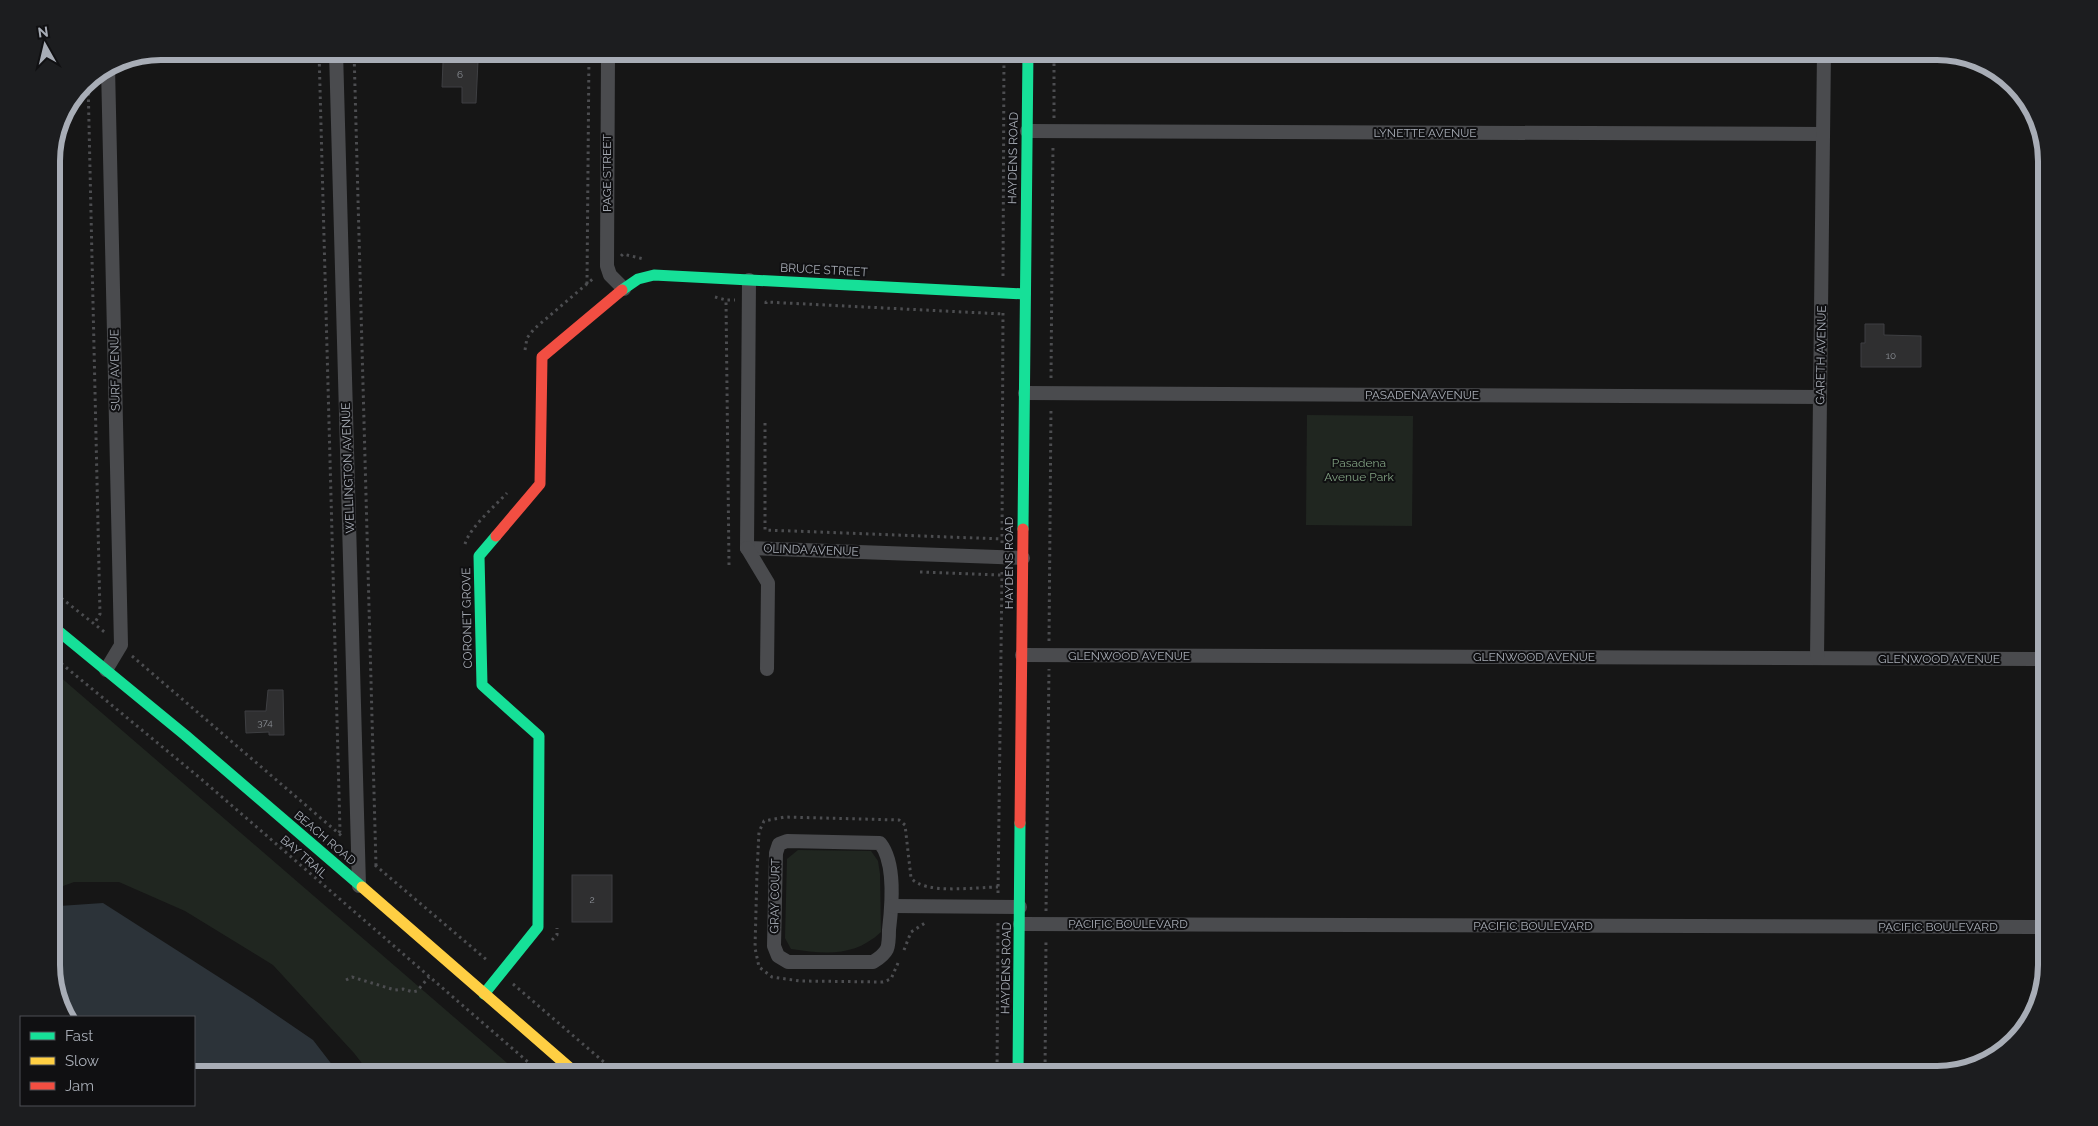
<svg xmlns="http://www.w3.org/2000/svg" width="2098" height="1126" font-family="Raleway,sans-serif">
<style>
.green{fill:#202620}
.water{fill:#2c3339}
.building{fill:#2f2f30;stroke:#3e3f42}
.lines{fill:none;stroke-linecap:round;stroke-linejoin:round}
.path{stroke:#4c4d50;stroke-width:3;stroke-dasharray:2.5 4;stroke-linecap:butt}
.street{stroke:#4a4b4e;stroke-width:14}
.fast{stroke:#16e098;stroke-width:11}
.slow{stroke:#ffcf43;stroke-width:11}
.jam{stroke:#f24e42;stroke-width:11}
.labels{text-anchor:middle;stroke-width:4;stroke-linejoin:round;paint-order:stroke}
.number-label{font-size:10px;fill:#8a8e94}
.street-label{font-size:12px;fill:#a8adb6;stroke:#101012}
.park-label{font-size:12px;fill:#80a081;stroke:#101012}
.rim{fill:none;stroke:#a8adb6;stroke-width:6}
</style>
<rect width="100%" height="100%" fill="#161616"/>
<g class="green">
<polygon points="1307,415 1413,416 1412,526 1306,525"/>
<polygon points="51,669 521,1075 371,1075 354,1053 273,965 185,911 119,882 74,882 52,890"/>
<path d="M 798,850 L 871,851 L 878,861 L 880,874 L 881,932 C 854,957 826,954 791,949 L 785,938 L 787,859 Z"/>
</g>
<polygon class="water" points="103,903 253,999 313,1040 340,1075 194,1075 194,1017 67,1017 52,973 52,910 59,906"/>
<g class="building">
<polygon points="478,61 476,103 462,103 462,87 442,87 443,62"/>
<polygon points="1865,324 1884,324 1884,335 1921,336 1921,367 1861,367 1861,343 1865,343"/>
<polygon points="268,690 283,690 284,735 269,735 269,732 246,733 245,711 266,711"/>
<rect x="572" y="875" width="40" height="47"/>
</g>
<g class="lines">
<g class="path">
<polyline points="319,51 340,831 338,833"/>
<polyline points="354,51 376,866"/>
<polyline points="995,51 1004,52"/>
<polyline points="88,80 100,614 94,624"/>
<polyline points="1054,118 1054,51"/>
<polyline points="621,256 623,254 644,259"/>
<polyline points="1003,276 1004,51"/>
<polyline points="587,284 589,51"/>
<polyline points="715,297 726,300"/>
<polyline points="766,304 766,302 1003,314"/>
<polyline points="525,350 527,338 534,329 595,277"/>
<polyline points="1051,378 1053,144"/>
<polyline points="765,423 765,530 1002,539"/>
<polyline points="1002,543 1003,309"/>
<path d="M 465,544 C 470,527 495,506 507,493"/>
<polyline points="729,565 726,300 735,300"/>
<polyline points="920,572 1001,575"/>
<polyline points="51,590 107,634"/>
<polyline points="1049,641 1051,407"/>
<polyline points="2046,644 2047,606"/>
<polyline points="51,655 200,778 543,1075"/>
<polyline points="132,656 344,838"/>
<polyline points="375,865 488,961"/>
<polyline points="998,893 1002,572"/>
<polyline points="1046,911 1049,669"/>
<polyline points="2043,914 2046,673"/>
<polyline points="552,940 557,935 557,928"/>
<polyline points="904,950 911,932 925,923"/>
<path d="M 898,963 L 891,979 L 883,982 L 800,981 L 772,977 L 759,967 L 755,948 L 757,872 L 759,832 L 764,821 L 785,817 L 899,820 L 905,825 L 911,878 C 925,895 976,887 998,887"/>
<polyline points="346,980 352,977 395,990 403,989 413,992 417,991 429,977"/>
<polyline points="2043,982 2043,940"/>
<polyline points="513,984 619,1075"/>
<polyline points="997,1075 998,922"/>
<polyline points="1045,1075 1046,939"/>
</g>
<g class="street">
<polyline points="336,51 359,886"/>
<polyline points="608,51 607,266 610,275 624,289"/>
<polyline points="1027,131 1823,134"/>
<polyline points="1025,393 1820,397"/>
<polyline points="747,548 1023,558"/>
<polyline points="747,548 749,280"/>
<polyline points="747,548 768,583 767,669"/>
<polyline points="1022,655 2047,659"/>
<polyline points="1817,658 1824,51"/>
<polyline points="106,670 121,645 108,67"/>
<path d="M 787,841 L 880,843 C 896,863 892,905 889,930 C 889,935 889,944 887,949 C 884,955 878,959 873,962 L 788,962 L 778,956 L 774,946 L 776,853 L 779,844 Z"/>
<polyline points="892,906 1020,907"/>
<polyline points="1020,924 2047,927"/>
</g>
<g class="fast">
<polyline points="622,290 638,279 654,275 1025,294"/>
<polyline points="1023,529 1028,51"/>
<polyline points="51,625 185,735 362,887"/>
<polyline points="484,994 538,927 539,736 482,685 479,556 496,536"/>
<polyline points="1018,1075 1020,823"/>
</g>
<polyline class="slow" points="362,887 578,1075"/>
<g class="jam">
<polyline points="496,536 540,484 542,357 622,290"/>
<polyline points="1020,823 1023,529"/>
</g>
</g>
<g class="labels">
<g class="number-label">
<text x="460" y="78">6</text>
<text x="1891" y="359">10</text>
<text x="265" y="726">374</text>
<text x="592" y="903">2</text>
</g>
<g class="street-label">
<text x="1425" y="137">LYNETTE AVENUE</text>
<text transform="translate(1013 158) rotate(-89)" y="4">HAYDENS ROAD</text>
<text transform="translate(607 173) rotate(-90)" y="4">PAGE STREET</text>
<text transform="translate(824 270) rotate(3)" y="4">BRUCE STREET</text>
<text transform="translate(1821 355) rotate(-89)" y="4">GARETH AVENUE</text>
<text transform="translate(115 370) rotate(-91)" y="4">SURF AVENUE</text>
<text x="1422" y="399">PASADENA AVENUE</text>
<text transform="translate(348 468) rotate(-92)" y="4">WELLINGTON AVENUE</text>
<text transform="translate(811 550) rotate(2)" y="4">OLINDA AVENUE</text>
<text transform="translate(1009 563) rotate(-90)" y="4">HAYDENS ROAD</text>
<text transform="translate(467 618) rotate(-91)" y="4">CORONET GROVE</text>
<text x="1129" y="660">GLENWOOD AVENUE</text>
<text x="1534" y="661">GLENWOOD AVENUE</text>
<text x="1939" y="663">GLENWOOD AVENUE</text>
<text transform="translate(325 838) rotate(40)" y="4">BEACH ROAD</text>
<text transform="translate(304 857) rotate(41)" y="4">BAY TRAIL</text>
<text transform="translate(775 896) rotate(-89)" y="4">GRAY COURT</text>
<text x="1128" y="928">PACIFIC BOULEVARD</text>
<text x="1533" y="930">PACIFIC BOULEVARD</text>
<text x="1938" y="931">PACIFIC BOULEVARD</text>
<text transform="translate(1006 968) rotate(-89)" y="4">HAYDENS ROAD</text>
</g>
<g class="park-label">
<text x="1359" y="467">Pasadena<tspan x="1359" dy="14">Avenue Park</tspan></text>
</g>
</g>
<path d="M0 0H2098V1126H0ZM161 60H1937A101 101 0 0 1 2038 161V965A101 101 0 0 1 1937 1066H161A101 101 0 0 1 60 965V161A101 101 0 0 1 161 60Z" fill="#1c1d1f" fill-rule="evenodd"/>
<path class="rim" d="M161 60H1937A101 101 0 0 1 2038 161V965A101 101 0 0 1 1937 1066H161A101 101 0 0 1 60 965V161A101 101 0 0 1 161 60Z"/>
<rect x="20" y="1016" width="175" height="90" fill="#101012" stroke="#4d4f54"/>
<rect x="30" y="1032" width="25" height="8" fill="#16e098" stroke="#4d4f54"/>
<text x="65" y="1041" font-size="15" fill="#a8adb6">Fast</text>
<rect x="30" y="1057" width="25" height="8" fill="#ffcf43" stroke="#4d4f54"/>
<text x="65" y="1066" font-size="15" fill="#a8adb6">Slow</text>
<rect x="30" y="1082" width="25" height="8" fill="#f24e42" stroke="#4d4f54"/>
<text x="65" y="1091" font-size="15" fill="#a8adb6">Jam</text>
<g transform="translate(45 45) rotate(352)" stroke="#101012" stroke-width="4" paint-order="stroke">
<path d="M0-4L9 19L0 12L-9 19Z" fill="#a8adb6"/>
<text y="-8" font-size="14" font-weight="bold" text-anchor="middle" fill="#a8adb6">N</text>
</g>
</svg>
